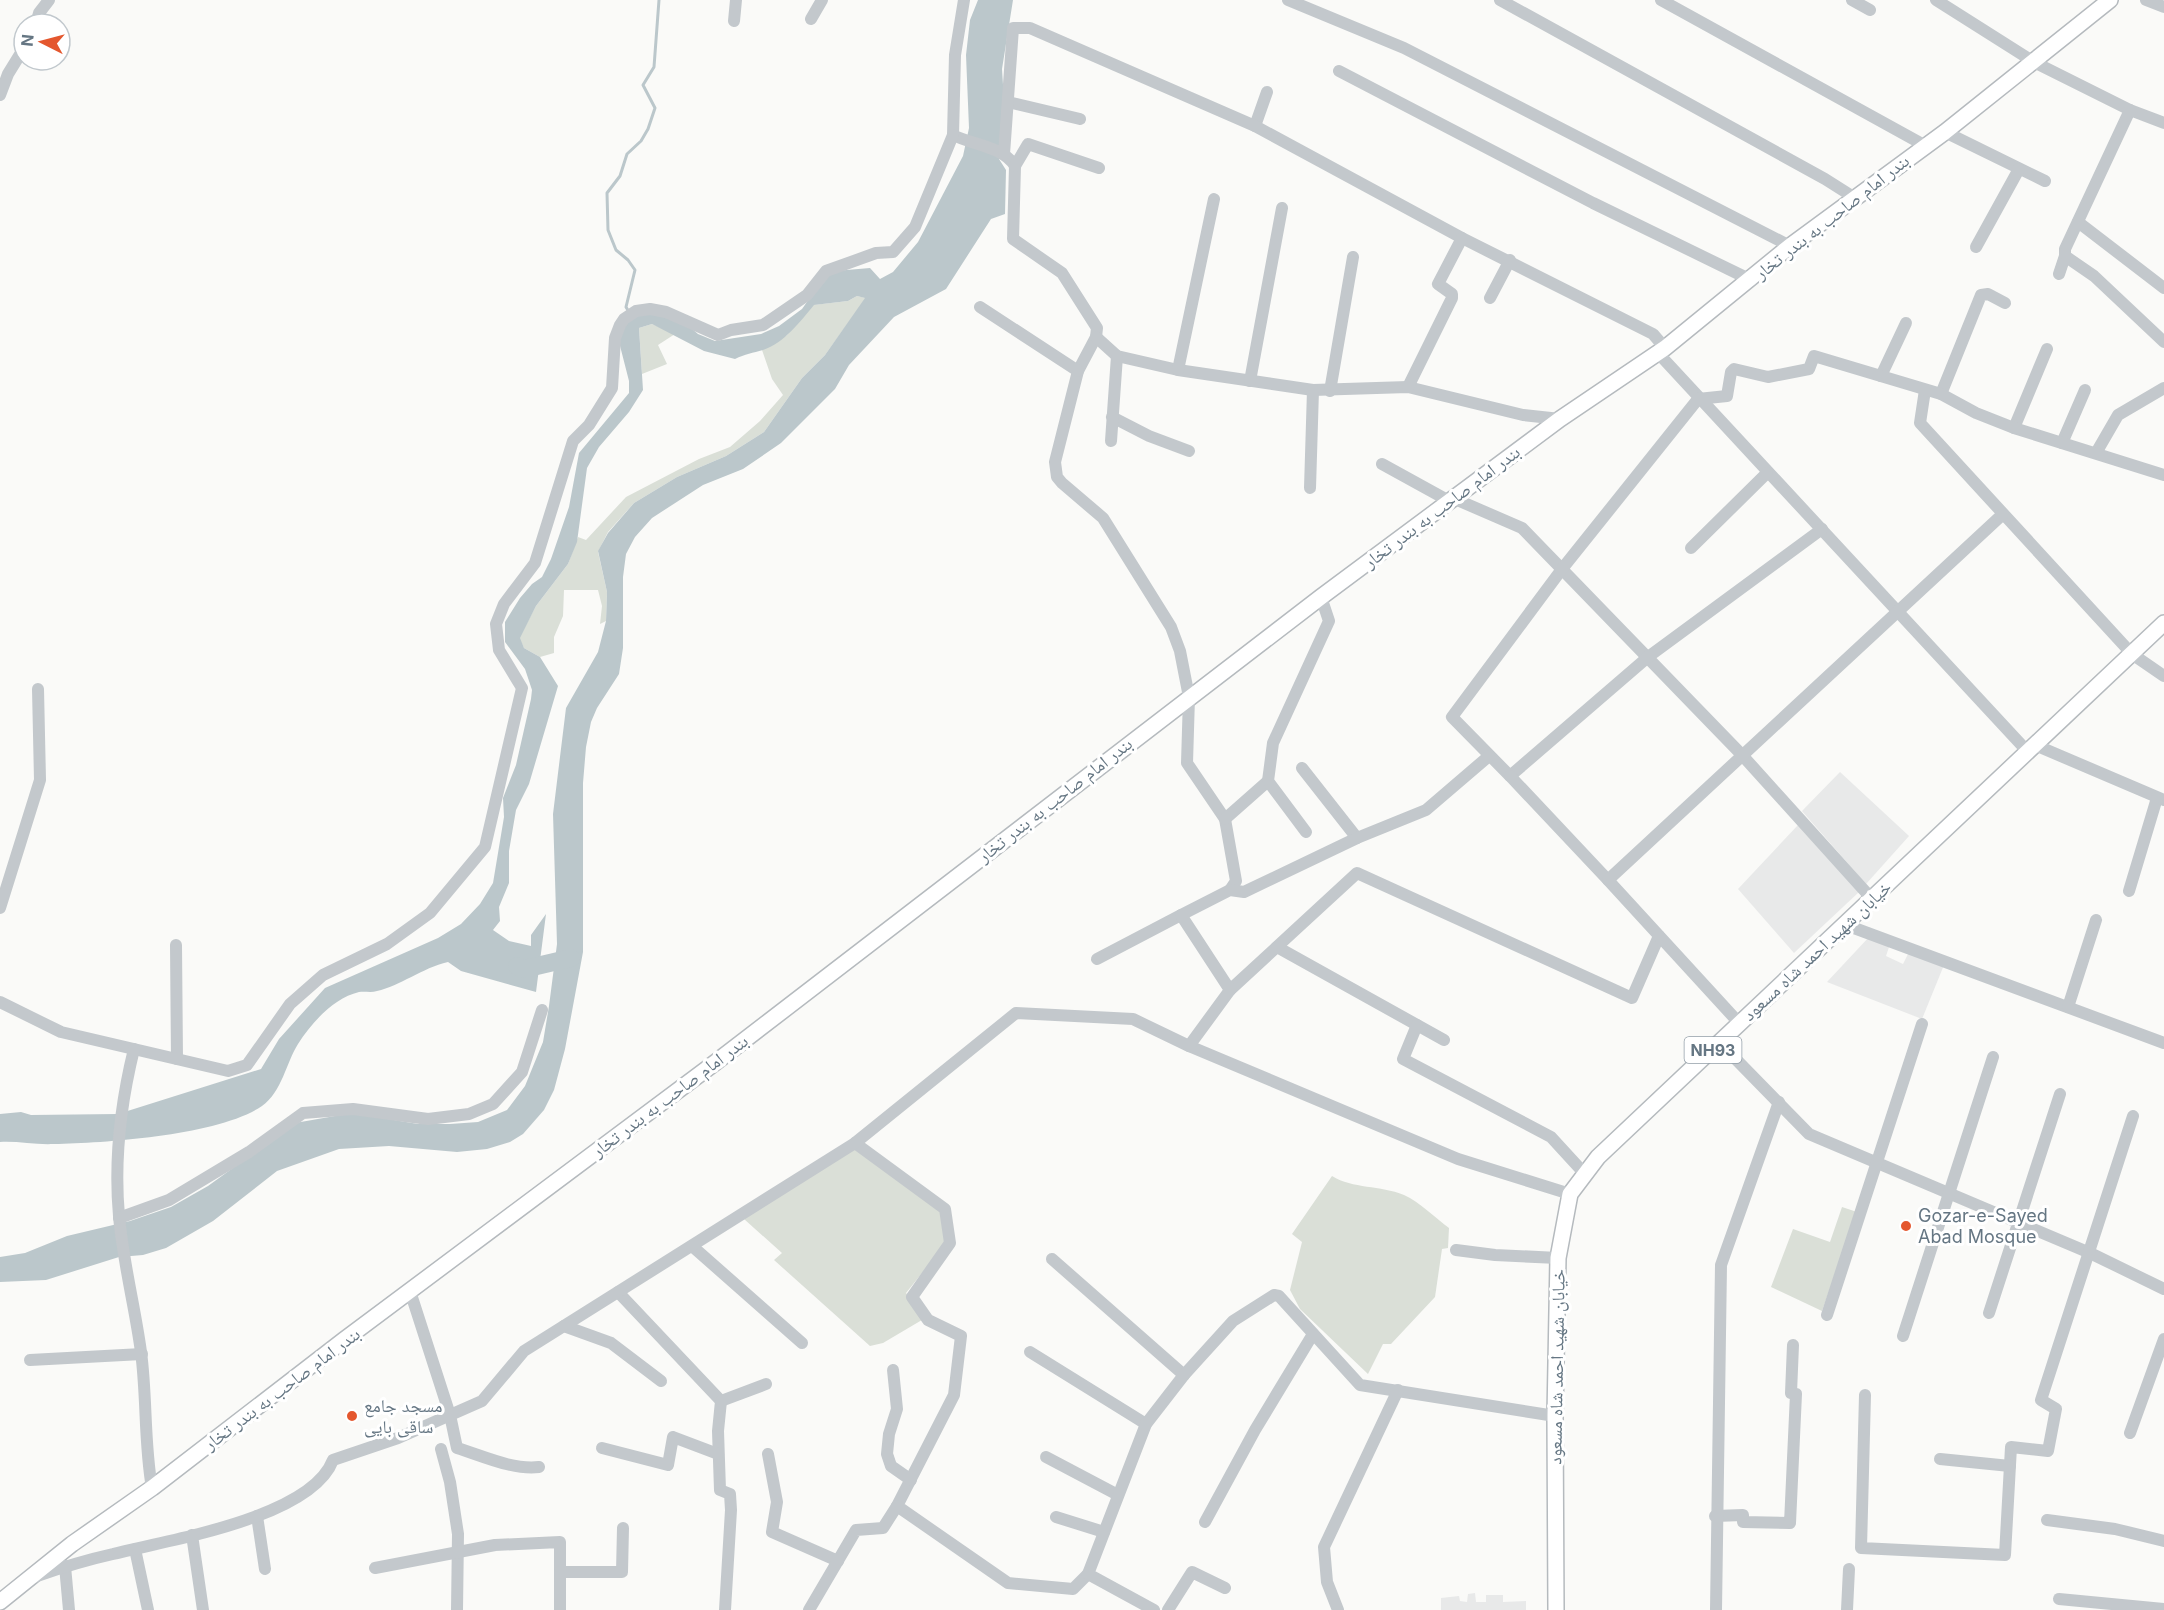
<svg xmlns="http://www.w3.org/2000/svg" width="2164" height="1610" font-family="Inter,'Noto Naskh Arabic',sans-serif">
<style>
.built{fill:#e8e9e9}
.green{fill:#dadfd7}
.water{fill:#bbc7cb}
.lines{fill:none;stroke-linecap:round;stroke-linejoin:round}
.stream{stroke:#bbc7cb;stroke-width:3}
.river{stroke:#bbc7cb;stroke-width:18}
.major-casing{stroke:#b5babe;stroke-width:18}
.minor{stroke:#c3c8cc;stroke-width:12}
.major{stroke:#fff;stroke-width:15}
.poi-dot{fill:#e4572e;stroke:#fff;stroke-width:2}
.labels{text-anchor:middle;stroke-width:6;stroke-linejoin:round;paint-order:stroke}
.shield{fill:#fff;stroke:#939fa8;stroke-width:1.5}
.shield-label{font-size:16px;font-weight:bold;fill:#657683}
.street-label{font-size:18px;fill:#657683;stroke:#fff}
.poi-label{font-size:18px;fill:#657683;stroke:#fff;text-anchor:start}
</style>
<rect width="100%" height="100%" fill="#fafaf8"/>
<g class="built">
<polygon points="1840,772 1909,836 1866,884 1802,811"/>
<polygon points="1798,825 1859,892 1794,953 1738,889"/>
<polygon points="1870,936 1890,944 1886,956 1903,964 1909,952 1944,965 1922,1019 1827,982"/>
<polygon points="1475,1593 1476,1602 1486,1602 1486,1595 1503,1595 1503,1602 1526,1601 1526,1610 1441,1610 1441,1598 1459,1596 1460,1601 1467,1602 1468,1594"/>
</g>
<g class="green">
<polygon points="857,296 866,298 825,355 802,378 764,432 726,456 677,477 634,503 608,532 598,552 607,592 606,621 600,624 602,606 598,590 564,590 563,616 554,637 554,653 540,657 524,648 519,638 536,606 568,564 578,537 586,540 626,497 699,459 730,447 760,421 783,395 772,379 762,350 787,335 813,305 848,301"/>
<polygon points="652,324 675,334 658,345 667,364 642,374 639,328"/>
<polygon points="855,1146 941,1210 946,1243 906,1293 927,1317 883,1343 870,1346 774,1260 782,1253 744,1219"/>
<path d="M 1332,1176 C 1353,1189 1380,1185 1404,1195 C 1420,1202 1435,1218 1449,1228 L 1448,1248 L 1442,1249 L 1435,1297 L 1391,1344 L 1383,1344 L 1368,1374 L 1300,1309 L 1290,1290 L 1302,1242 L 1292,1234 Z"/>
<polygon points="1842,1207 1857,1212 1822,1311 1771,1287 1793,1229 1830,1242"/>
</g>
<path class="water" d="M 978,0 L 1013,0 L 1002,69 L 1006,132 L 999,159 L 1006,170 L 1005,214 L 991,219 L 946,289 L 894,317 L 849,365 L 835,389 L 781,443 L 743,469 L 703,485 L 652,518 L 635,537 L 626,554 L 623,577 L 623,648 L 619,674 L 597,708 L 591,722 L 586,747 L 583,783 L 583,952 L 565,1049 L 554,1090 L 544,1110 L 523,1134 L 510,1142 L 487,1149 L 457,1152 L 389,1146 L 339,1149 L 277,1171 L 213,1221 L 166,1248 L 143,1255 L 119,1257 L 46,1280 L 0,1282 L 0,1257 L 25,1253 L 67,1236 L 130,1221 L 171,1207 L 208,1186 L 295,1123 L 352,1113 L 418,1124 L 450,1124 L 478,1122 L 507,1110 L 525,1086 L 543,1042 L 549,1006 L 557,944 L 553,814 L 566,708 L 598,652 L 606,621 L 607,592 L 598,551 L 608,533 L 634,503 L 677,477 L 726,456 L 764,432 L 802,378 L 825,355 L 865,298 L 857,296 L 848,301 L 814,305 C 800,322 784,343 763,350 C 753,353 745,354 735,359 L 704,351 L 652,324 L 639,328 L 643,390 L 629,412 L 599,447 L 587,468 L 577,542 L 568,564 L 536,606 L 520,638 L 524,648 L 540,657 L 558,686 L 529,784 L 516,810 L 509,851 L 509,883 L 499,907 L 500,921 L 493,930 L 509,941 L 531,946 L 531,935 L 546,914 L 536,992 L 461,971 L 448,962 C 422,968 400,986 377,991 C 371,993 365,991 359,992 C 334,998 312,1022 298,1044 C 286,1063 282,1092 262,1106 C 220,1135 107,1143 54,1144 C 36,1145 18,1141 0,1142 L 0,1114 L 21,1112 L 31,1115 L 118,1114 L 261,1069 L 279,1039 L 325,988 L 438,938 L 461,924 L 480,904 L 493,883 L 504,817 L 503,798 L 516,765 L 531,699 L 532,690 L 525,669 L 505,642 L 505,622 L 520,598 L 532,584 L 542,577 L 551,559 L 569,507 L 579,453 L 629,393 L 629,381 L 618,338 L 627,321 L 649,311 L 684,322 L 698,334 L 715,341 L 761,334 L 779,326 L 802,309 L 821,282 L 835,271 L 870,268 L 880,279 L 893,272 L 918,242 L 963,156 L 969,128 L 966,55 L 970,20 Z"/>
<g class="lines">
<polyline class="stream" points="629,312 626,307 635,270 628,260 616,250 608,230 607,193 620,176 627,154 641,141 648,129 655,108 643,85 654,67 659,0"/>
<polyline class="river" points="517,966 524,969 571,958"/>
<defs>
<g id="major">
<polyline points="0,1602 72,1544 152,1488 344,1340 716,1062 1321,597 1560,419 1665,348 1790,246 1945,132 2110,0"/>
<polyline points="1556,1610 1555,1416 1558,1258 1570,1194 1598,1157 2164,623"/>
</g>
</defs>
<use href="#major" class="major-casing"/>
<g class="minor">
<path d="M 964,0 L 955,55 L 953,135 C 973,145 1002,146 1015,166 L 1013,239 L 1062,273 L 1097,328 L 1096,337 L 1078,371 L 1055,462 L 1057,477 L 1062,483 L 1103,518 L 1171,627 L 1180,651 L 1189,697 L 1187,763 L 1225,819 L 1236,881 L 1230,890"/>
<polyline points="1288,0 1404,48 1790,246"/>
<polyline points="1500,0 1825,179 1855,198"/>
<polyline points="1661,0 1924,145"/>
<polyline points="1852,0 1870,10"/>
<polyline points="1936,0 2034,62 2130,110 2164,123"/>
<polyline points="2146,0 2164,7"/>
<polyline points="811,19 822,0"/>
<polyline points="734,21 736,0"/>
<polyline points="36,24 39,13 49,0"/>
<polyline points="1339,71 1593,203 1751,280"/>
<polyline points="0,95 8,74 24,48"/>
<polyline points="1008,102 1080,119"/>
<polyline points="1255,126 1267,92"/>
<polyline points="1945,132 2045,181"/>
<polyline points="1004,154 1013,28 1030,28 1255,126 1462,238 1653,334 1665,348"/>
<polyline points="1015,166 1028,144 1099,168"/>
<polyline points="2078,222 2164,288"/>
<polyline points="1976,247 2019,169"/>
<polyline points="2065,256 2094,276 2164,342"/>
<polyline points="2059,274 2065,256 2065,249 2130,110"/>
<polyline points="1490,298 1510,260"/>
<polyline points="980,307 1078,371"/>
<polyline points="1096,337 1117,356 1178,370 1313,390 1408,387 1523,415 1560,419"/>
<polyline points="1658,353 2028,752"/>
<polyline points="1178,370 1214,199"/>
<polyline points="1881,376 1906,323"/>
<polyline points="1250,381 1282,208"/>
<polyline points="1408,387 1452,298 1452,294 1438,284 1462,238"/>
<polyline points="1925,390 1920,423 2132,654 2164,676"/>
<polyline points="1330,391 1353,257"/>
<polyline points="1941,394 1981,295 1988,294 2005,303"/>
<polyline points="1112,417 1149,436 1189,451"/>
<polyline points="2014,428 2047,349"/>
<polyline points="1111,441 1117,356"/>
<polyline points="2062,443 2085,390"/>
<polyline points="2096,453 2118,415 2164,388"/>
<polyline points="1382,464 1451,502"/>
<polyline points="1310,488 1313,390"/>
<polyline points="1455,499 1522,528 1742,755 1872,899"/>
<polyline points="1822,529 1648,657 1510,776 1452,717 1562,569 1698,399 1727,396 1731,372 1734,369 1768,377 1809,369 1814,356 1941,394 1976,413 2014,428 2164,475"/>
<polyline points="1691,548 1767,473"/>
<polyline points="2035,745 2164,800"/>
<polyline points="1302,768 1357,838"/>
<polyline points="1510,776 1608,880"/>
<polyline points="1225,819 1268,781"/>
<polyline points="1306,832 1268,781 1273,743 1329,621 1321,597"/>
<polyline points="2129,891 2157,798"/>
<polyline points="0,908 40,780 38,689"/>
<polyline points="1846,925 2164,1043"/>
<polyline points="176,945 177,1059"/>
<polyline points="1277,947 1444,1040"/>
<polyline points="1097,959 1181,915"/>
<polyline points="1230,990 1357,873 1632,998 1659,936"/>
<polyline points="0,1002 61,1032 228,1071 247,1065 290,1004 323,975 387,944 430,913 485,847 522,688 499,650 496,624 504,604 535,563 573,441 589,425 612,388 615,338 620,325 624,319 636,311 650,309 666,312 718,335 731,330 763,325 807,295 826,271 876,253 893,252 915,227 953,135"/>
<polyline points="2068,1007 2096,920"/>
<polyline points="1740,1024 1608,880 2003,514"/>
<polyline points="1417,1025 1403,1059 1551,1137 1584,1173"/>
<polyline points="1720,1043 1809,1134 2090,1253 2164,1289"/>
<polyline points="1189,1046 1458,1159 1570,1194"/>
<path d="M 134,1049 C 121,1102 114,1161 119,1216 C 123,1262 135,1307 141,1352 C 147,1397 144,1443 152,1488"/>
<polyline points="855,1143 945,1209 950,1243 912,1297 928,1320 961,1336 954,1395 897,1506 1008,1583 1073,1589 1088,1574"/>
<polyline points="119,1218 169,1200 249,1152 303,1113 353,1109 428,1119 469,1114 493,1104 522,1072 542,1010"/>
<polyline points="692,1246 802,1343"/>
<polyline points="1456,1250 1495,1255 1558,1258"/>
<polyline points="1052,1259 1184,1375"/>
<path d="M 410,1291 L 450,1415 L 457,1448 C 483,1456 512,1470 539,1467"/>
<polyline points="618,1292 721,1401 718,1431 720,1490 730,1494 731,1510 725,1610"/>
<polyline points="1989,1313 2060,1094"/>
<polyline points="1827,1315 1922,1024"/>
<polyline points="564,1326 611,1343 661,1381"/>
<polyline points="1903,1336 1993,1057"/>
<polyline points="1030,1352 1146,1424"/>
<polyline points="30,1360 142,1354"/>
<polyline points="893,1370 897,1409 889,1434 887,1454 891,1466 911,1480"/>
<polyline points="1865,1395 1861,1548 2005,1555 2011,1447 2048,1451 2056,1409 2041,1400 2133,1116"/>
<polyline points="721,1401 766,1384"/>
<polyline points="2130,1433 2164,1339"/>
<polyline points="602,1448 668,1465 673,1437 718,1454"/>
<polyline points="441,1449 450,1482 458,1534 457,1610"/>
<polyline points="768,1454 777,1502 772,1532 838,1561"/>
<polyline points="1046,1457 1118,1495"/>
<polyline points="1940,1459 2010,1466"/>
<polyline points="257,1516 265,1569"/>
<polyline points="1715,1516 1743,1515 1743,1522 1790,1523 1796,1394 1791,1393 1793,1345"/>
<polyline points="1056,1517 1104,1532"/>
<polyline points="2047,1520 2115,1529 2164,1541"/>
<polyline points="1205,1522 1255,1430 1313,1334"/>
<polyline points="192,1535 203,1610"/>
<polyline points="135,1549 148,1610"/>
<polyline points="65,1566 69,1610"/>
<polyline points="375,1568 495,1545 560,1542 560,1572"/>
<path d="M 34,1577 C 60,1568 86,1560 113,1554 C 168,1540 311,1518 333,1460 L 398,1438 L 482,1401 L 524,1351 L 855,1143 L 1016,1013 L 1133,1019 L 1189,1046 L 1230,990 L 1181,915 L 1230,890 L 1244,892 L 1357,838 L 1426,810 L 1489,756"/>
<polyline points="2059,1599 2164,1609"/>
<polyline points="560,1610 560,1572 622,1572 623,1528"/>
<polyline points="809,1610 856,1530 883,1528 897,1506"/>
<polyline points="1154,1610 1088,1574 1146,1424 1184,1375 1233,1321 1274,1295 1279,1296 1360,1385 1555,1416"/>
<polyline points="1168,1610 1192,1572 1225,1588"/>
<polyline points="1338,1610 1327,1582 1324,1547 1398,1390"/>
<polyline points="1716,1610 1721,1265 1779,1102"/>
<polyline points="1847,1610 1849,1569"/>
</g>
<use href="#major" class="major"/>
</g>
<g class="poi-dot">
<circle cx="1906" cy="1226" r="6"/>
<circle cx="352" cy="1416" r="6"/>
</g>
<g class="labels">
<rect class="shield" x="1684.5" y="1037" width="57" height="26" rx="4.5"/>
<g class="shield-label">
<text x="1713" y="1056">NH93</text>
</g>
<g class="street-label">
<text transform="translate(1832 217) rotate(-38)" y="6">بندر امام صاحب به بندر تخار</text>
<text transform="translate(1442 507) rotate(-37)" y="6">بندر امام صاحب به بندر تخار</text>
<text transform="translate(1055 800) rotate(-38)" y="6">بندر امام صاحب به بندر تخار</text>
<text transform="translate(1817 951) rotate(-43)" y="6">خیابان شهید احمد شاه مسعود</text>
<text transform="translate(670 1096) rotate(-37)" y="6">بندر امام صاحب به بندر تخار</text>
<text transform="translate(1557 1367) rotate(-89)" y="6">خیابان شهید احمد شاه مسعود</text>
<text transform="translate(282 1389) rotate(-37)" y="6">بندر امام صاحب به بندر تخار</text>
</g>
<g class="poi-label">
<text x="1918" y="1222">Gozar-e-Sayed<tspan x="1918" dy="21">Abad Mosque</tspan></text>
<text x="364" y="1412">مسجد جامع<tspan x="364" dy="21">ساقی بایی</tspan></text>
</g>
</g>
<g transform="translate(42 42) rotate(276)"><circle r="28" fill="#ffffff" stroke="#c1c8cd" stroke-width="1.5"/>
<path d="M0-4.5L10 22L0 15L-10 22Z" fill="#e4572e"/>
<text y="-9" font-size="16" font-weight="bold" text-anchor="middle" fill="#657683">N</text>
</g>
</svg>
